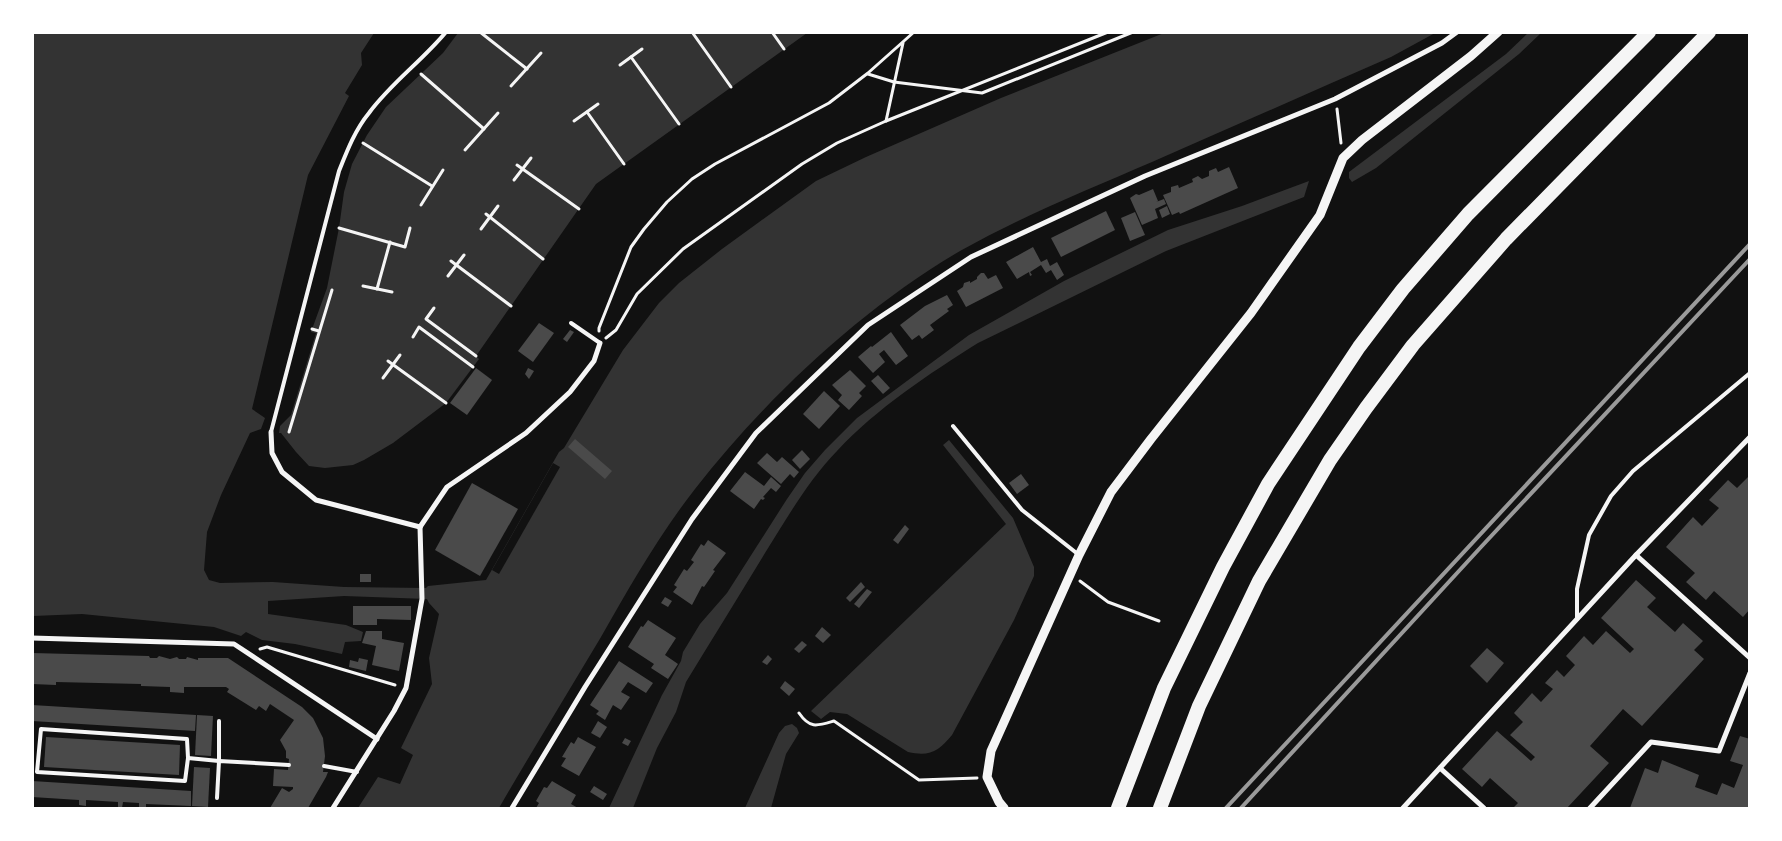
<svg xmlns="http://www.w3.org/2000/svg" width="1782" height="841" font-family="Literata,serif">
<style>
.water{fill:#333}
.pier{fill:#111}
.building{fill:#4a4a4a}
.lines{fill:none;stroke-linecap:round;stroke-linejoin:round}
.path{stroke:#f5f5f5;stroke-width:3}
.service{stroke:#f5f5f5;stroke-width:4}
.minor{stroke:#f5f5f5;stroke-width:5}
.tertiary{stroke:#f5f5f5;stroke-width:9}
.motorway{stroke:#f5f5f5;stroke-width:14}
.rail{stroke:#9a9a9a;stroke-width:4}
</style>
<rect width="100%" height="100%" fill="#111"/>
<g class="water">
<path d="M 32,33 L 374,33 L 361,53 L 362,65 L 345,93 L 349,96 L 308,175 L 252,409 L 265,418 L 261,429 L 250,433 L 221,495 L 207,532 L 204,570 L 209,580 L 220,583 L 273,582 L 344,587 L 426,588 L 428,586 L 486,580 L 559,452 L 564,448 L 573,433 L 623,350 L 659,303 L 679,283 L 722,249 L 816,181 L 866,157 L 1001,98 L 1164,33 L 1435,33 L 1391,57 C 1311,92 1232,127 1152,162 C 1087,190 1022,216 960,251 C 861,309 766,398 695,489 C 659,535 630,586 601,637 C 567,694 532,751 499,808 L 358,808 L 378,777 L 400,784 L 413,755 L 401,748 L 432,684 L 429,658 L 439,614 L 429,603 L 427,599 L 344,596 L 268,601 L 268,614 L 346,625 L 363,632 L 361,641 L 345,642 L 342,654 L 295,644 L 262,640 L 246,632 L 241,636 L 214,627 L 82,614 L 33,616 Z"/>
<polygon points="458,33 807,33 596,184 476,356 479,359 446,403 393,443 364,460 353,465 325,468 309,466 296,452 281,433 279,433 280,426 291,415 316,333 311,332 327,288 339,228 344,192 352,164 367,135 386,107 443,53"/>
<polygon points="1528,33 1541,33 1519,54 1376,168 1352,182 1349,178 1349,172 1506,54"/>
<path d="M 1309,181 L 1304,197 L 1166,251 L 978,343 C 929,374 877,408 837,451 C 808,481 787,518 765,553 C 739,596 712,639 686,682 L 676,712 L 657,748 L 633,808 L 609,808 L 662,695 L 681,661 L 683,652 L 700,624 L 727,593 L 787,499 L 805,473 L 825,450 L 857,418 L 969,335 L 1064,281 L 1168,230 L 1242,206 Z"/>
<path d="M 949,440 L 1013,518 L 1034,567 L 1034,576 L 1014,620 L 952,735 C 939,751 930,757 908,752 L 847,714 L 830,712 L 821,719 L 811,711 L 1006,524 L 943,445 Z"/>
<polygon points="792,724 797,728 799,733 786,754 771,808 745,808 779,733 785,726"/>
</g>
<polygon class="pier" points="553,463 560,467 499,574 492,570"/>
<g class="building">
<polygon points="1229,167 1238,188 1180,214 1179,212 1172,215 1163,195 1171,192 1171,187 1178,185 1179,188 1193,182 1192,179 1198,176 1202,179 1209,176 1209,171 1216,168 1218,172"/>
<polygon points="1153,189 1158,201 1156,202 1164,199 1166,204 1155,209 1158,218 1142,225 1130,198 1136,194 1139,195"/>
<polygon points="1167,206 1170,214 1162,218 1159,210"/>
<polygon points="1106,211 1115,230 1061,257 1051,238"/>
<polygon points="1135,212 1145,235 1130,241 1121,218"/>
<polygon points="1033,247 1041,262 1047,259 1050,266 1057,262 1064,275 1057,280 1051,270 1046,273 1041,265 1030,272 1032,275 1030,276 1029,272 1017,279 1006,262"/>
<polygon points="981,273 984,273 988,279 996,275 1003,288 966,307 957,291 963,287 964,283 970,281 970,283 977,279 977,277"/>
<polygon points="947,295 953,305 947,309 949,311 930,325 934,330 922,339 919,335 912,340 900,325 925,306"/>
<polygon points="539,323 554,333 533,362 518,351"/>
<polygon points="570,330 574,332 567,342 563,339"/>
<polygon points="891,332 908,356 896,365 884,350 879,354 885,362 873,373 858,357 871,346 872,347"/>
<polygon points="476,368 492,380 467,415 450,403"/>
<polygon points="528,368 534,371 529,379 525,374"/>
<polygon points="850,370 866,386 859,393 862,396 849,410 838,400 842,395 832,385"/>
<polygon points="878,375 890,388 883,394 871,381"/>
<polygon points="824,391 840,406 819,429 803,414"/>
<polygon points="575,439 612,471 605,479 568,447"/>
<polygon points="802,450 810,459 800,469 792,460"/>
<polygon points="767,453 777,462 782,457 799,472 794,478 790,474 781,484 757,463"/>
<polygon points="745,472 764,486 771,477 781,486 776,492 771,488 763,497 765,498 763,500 761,499 754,509 730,491"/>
<polygon points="1021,474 1029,485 1017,494 1009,483"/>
<polygon points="1750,475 1750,609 1743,617 1714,591 1706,600 1686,582 1695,573 1666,547 1693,517 1702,526 1719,508 1709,500 1728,480 1737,488"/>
<polygon points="472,483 518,509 480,576 435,550"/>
<polygon points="905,525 909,529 898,544 893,540"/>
<polygon points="708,540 726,553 713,570 715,571 704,587 702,586 692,605 673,592 677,587 674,585 684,569 687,571 694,562 691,560 701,544 704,546"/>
<rect x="360" y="574" width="11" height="8"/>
<polygon points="1636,580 1656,598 1647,607 1675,632 1683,623 1703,641 1694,650 1704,659 1642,726 1623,709 1590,746 1609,763 1567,808 1513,808 1518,803 1490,778 1482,787 1462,769 1497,731 1531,761 1535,757 1510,735 1523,722 1514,713 1532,693 1541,702 1553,689 1545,683 1557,670 1564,677 1575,665 1566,656 1584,636 1593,645 1606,631 1630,653 1634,649 1601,618"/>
<polygon points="861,582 865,587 850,602 846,598"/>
<polygon points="867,589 872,592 859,608 854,604"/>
<polygon points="665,597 672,601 668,607 661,603"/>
<polygon points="353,606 411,606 411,620 377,619 377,625 353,625"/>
<polygon points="648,620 676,638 665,655 678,664 668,679 651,668 654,664 628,647 641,626 643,627"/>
<polygon points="822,627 831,635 823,643 815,636"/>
<polygon points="366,631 382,631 382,639 404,643 399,671 372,665 376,646 362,643"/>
<polygon points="802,641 807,645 799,653 794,649"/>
<polygon points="1487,648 1504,663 1487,683 1470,666"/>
<polygon points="32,653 149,656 150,658 157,658 159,656 170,659 177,657 179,659 186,659 187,657 198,660 198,658 228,658 302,707 313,718 323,738 325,756 323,772 328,772 326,777 308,808 270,808 282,788 289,792 293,789 293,787 273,786 274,769 288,770 289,759 286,758 286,751 280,740 294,720 270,704 266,711 259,706 256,710 227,692 229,689 226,687 184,687 184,693 170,692 170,687 141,686 141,684 56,682 56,685 32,684"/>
<polygon points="768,655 772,659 767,665 762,662"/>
<polygon points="359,658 368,660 366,671 349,667 350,660 358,662"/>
<polygon points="619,661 653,683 646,693 628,682 621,692 630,697 621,710 613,705 605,720 596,714 599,711 590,705"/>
<polygon points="785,681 795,689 789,696 780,688"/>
<polygon points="32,705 196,715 195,731 32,721"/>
<polygon points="197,715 213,716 211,756 195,755"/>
<polygon points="598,721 607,727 600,738 591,733"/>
<polygon points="1740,736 1750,739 1750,808 1630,808 1645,768 1658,773 1662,760 1699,775 1695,787 1717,795 1722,783 1734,788 1743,765 1730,761"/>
<polygon points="46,737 180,745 179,775 44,767"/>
<polygon points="578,737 596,747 579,776 561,766 566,758 562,757 571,742 574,744"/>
<polygon points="625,738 631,741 628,746 622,743"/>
<polygon points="194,767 210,768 208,807 192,806"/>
<polygon points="32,781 191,791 191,806 146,804 146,808 139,808 139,803 123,802 122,808 118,808 118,802 86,800 86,806 79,805 79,800 32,797"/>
<polygon points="552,781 576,795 571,804 578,808 536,808 539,803 536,801 544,787 547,788"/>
<polygon points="594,786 607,794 603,800 590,792"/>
</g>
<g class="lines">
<g class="path">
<polyline points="480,32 527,69"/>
<polyline points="692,32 731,87"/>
<polyline points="772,32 784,49"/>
<polyline points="631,57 679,124"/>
<polyline points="620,65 642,49"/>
<polyline points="421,74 484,129"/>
<polyline points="868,74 894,82 982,93 1133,32"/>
<polyline points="511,86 541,53"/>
<polyline points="1337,109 1341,143"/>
<polyline points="587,112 624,164"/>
<polyline points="574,121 598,104"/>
<polyline points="886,121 903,43"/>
<polyline points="363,143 432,186"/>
<polyline points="465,150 498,113"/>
<polyline points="517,165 579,209"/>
<polyline points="514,180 531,158"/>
<polyline points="421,205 443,170"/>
<polyline points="486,214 543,259"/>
<polyline points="339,228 405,247 410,228"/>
<polyline points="481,229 498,206"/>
<polyline points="451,261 511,306"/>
<polyline points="448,276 464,255"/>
<polyline points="363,286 392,292"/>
<polyline points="377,289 390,242"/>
<polyline points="434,308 426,319 476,356"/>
<polyline points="312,329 319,331"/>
<polyline points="599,331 599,328 631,247 644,229 667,202 692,179 715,164 829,103 868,73 914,32"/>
<polyline points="413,337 419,327 473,367"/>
<polyline points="606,338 616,330 637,294 683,249 802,164 837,143 886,121 1108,32"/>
<polyline points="388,361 446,403"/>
<polyline points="383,378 400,355"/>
<polyline points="289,432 332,290"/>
<polyline points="1080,581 1108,602 1159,621"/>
<polyline points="260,649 267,647 395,685"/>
<path d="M 799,713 C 810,729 817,726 834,721 L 919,780 L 977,778"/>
</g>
<g class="service">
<polyline points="571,323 600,343"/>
<polyline points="953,426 1022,510 1079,555"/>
<path d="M 271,432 L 339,171 C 347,151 355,130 369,113 C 391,83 422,61 446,32"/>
<polyline points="1577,619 1577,589 1589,535 1611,496 1633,471 1750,373"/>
<polyline points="188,758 185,781 37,772 41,729 187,739 188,758 219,761 219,721"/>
<polyline points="324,766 357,772"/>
<polyline points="217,798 219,761 289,765"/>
</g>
<g class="minor">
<polyline points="271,432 272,453 282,472 316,500 420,527"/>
<polyline points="420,527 447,487 526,433 570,392 594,361 600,343"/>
<polyline points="1636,555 1750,437"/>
<polyline points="32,638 234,644 377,739"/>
<polyline points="1440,768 1484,808"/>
<polyline points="333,808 394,711 406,688 422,599 420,527"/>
<polyline points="512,808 585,687 692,519 756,433 868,325 971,257 1145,176 1335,99 1442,43 1457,32"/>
<polyline points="1403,808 1636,555 1750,658"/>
<polyline points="1590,808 1651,742 1719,751 1750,673"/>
</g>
<polyline class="tertiary" points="1004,808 999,802 987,777 991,751 1079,555 1111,492 1151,439 1251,313 1320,215 1343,158 1362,140 1471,56 1498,32"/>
<g class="motorway">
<polyline points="1118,808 1164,688 1223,567 1268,484 1359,347 1403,289 1468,214 1649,32"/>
<polyline points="1160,808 1199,706 1259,581 1330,460 1366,408 1413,345 1506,239 1709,32"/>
</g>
<g class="rail">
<polyline points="1226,808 1750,244"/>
<polyline points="1241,808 1481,547 1750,259"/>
</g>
</g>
<rect width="1782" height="841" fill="none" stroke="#ffffff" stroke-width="68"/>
</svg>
